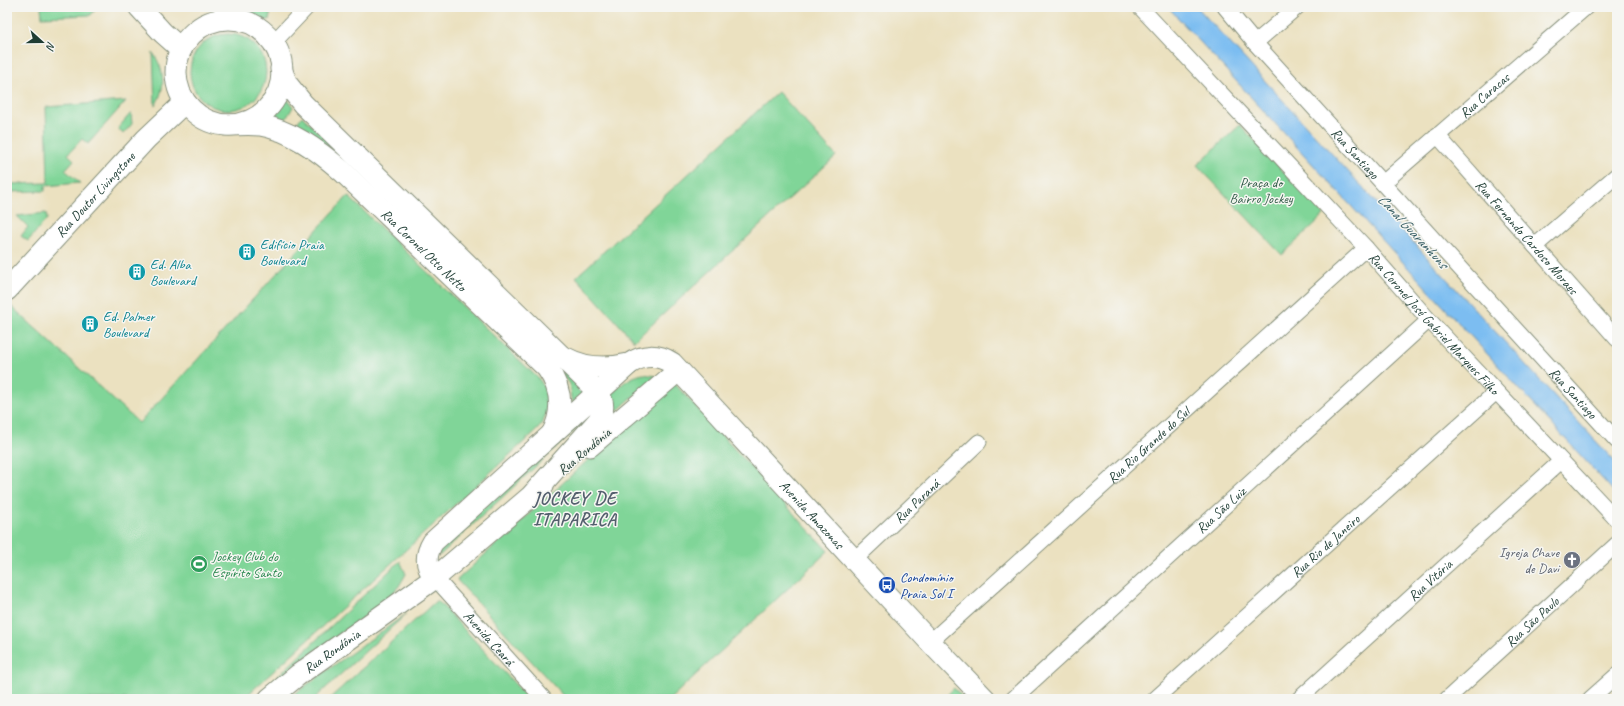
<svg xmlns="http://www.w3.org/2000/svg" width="1624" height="706" font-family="Caveat,sans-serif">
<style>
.green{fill:#80d598;stroke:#508966}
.water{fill:#7cbdf1;stroke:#4e7d92}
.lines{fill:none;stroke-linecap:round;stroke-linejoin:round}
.street-casing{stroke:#858f7a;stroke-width:17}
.secondary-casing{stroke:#858f7a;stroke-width:23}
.street{stroke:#fff;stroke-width:15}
.secondary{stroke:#fff;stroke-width:21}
.labels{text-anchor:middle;stroke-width:3;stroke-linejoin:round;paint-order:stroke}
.street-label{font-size:14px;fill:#1f3d34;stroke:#f6f6f2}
.park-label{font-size:14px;fill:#325b48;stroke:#f6f6f2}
.culture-label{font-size:14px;fill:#0d838f;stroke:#f6f6f2;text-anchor:start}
.worship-label{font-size:14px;fill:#5b616d;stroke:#f6f6f2;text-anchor:end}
.leisure-label{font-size:14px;fill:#27864d;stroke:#f6f6f2;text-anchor:start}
.transit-label{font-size:14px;fill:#164399;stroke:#f6f6f2;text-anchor:start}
.water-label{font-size:15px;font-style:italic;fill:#365d63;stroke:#f6f6f2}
.district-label{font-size:18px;font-weight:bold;letter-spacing:1px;fill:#535f6d;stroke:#f6f6f2}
</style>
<rect width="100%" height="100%" fill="#f6f6f2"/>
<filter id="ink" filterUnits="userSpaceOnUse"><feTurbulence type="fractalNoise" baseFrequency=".025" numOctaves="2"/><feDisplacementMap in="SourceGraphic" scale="8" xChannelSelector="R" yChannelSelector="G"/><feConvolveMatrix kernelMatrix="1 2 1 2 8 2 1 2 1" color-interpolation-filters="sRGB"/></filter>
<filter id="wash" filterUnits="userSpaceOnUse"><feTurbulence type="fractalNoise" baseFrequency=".012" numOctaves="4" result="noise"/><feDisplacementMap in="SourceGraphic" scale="16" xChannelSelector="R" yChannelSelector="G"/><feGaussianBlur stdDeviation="0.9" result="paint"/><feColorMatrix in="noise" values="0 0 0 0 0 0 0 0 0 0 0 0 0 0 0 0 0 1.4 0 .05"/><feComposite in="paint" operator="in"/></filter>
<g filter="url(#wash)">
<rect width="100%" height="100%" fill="#ebe1c0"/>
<g class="green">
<polygon points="41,7 97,7 91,15 42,17"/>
<path d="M 251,7 L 272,7 L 269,20 C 260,22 250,18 245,10 Z"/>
<circle cx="228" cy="72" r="38"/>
<path d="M 153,53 C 165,70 166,88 155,106 Z"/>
<polygon points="778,92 836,156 634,341 576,277"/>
<polygon points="286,97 293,107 284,122 272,119 280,108"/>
<polygon points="126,101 88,144 82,139 68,154 74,160 65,170 80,183 45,186 45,191 7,192 7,184 48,183 46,107"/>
<polygon points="131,113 132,124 123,134 118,128"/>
<polygon points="302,116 342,155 341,157 308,133 295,126"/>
<polygon points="1240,125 1324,215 1282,255 1197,165"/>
<path d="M 348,196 L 539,379 C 551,396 550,412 538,429 L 243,699 L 7,699 L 7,310 L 11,306 L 139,423 Z"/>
<polygon points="46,213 47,219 28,241 21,236 28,227 17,216"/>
<polygon points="556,366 586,389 572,404 569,384"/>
<path d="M 643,374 L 656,376 L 617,411 L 610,413 L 609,396 C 620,386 628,377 643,374 Z"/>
<polygon points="673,382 828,551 670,699 566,699 457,580"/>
<polygon points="592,408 590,416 439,556 439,548"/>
<polygon points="400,561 406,574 399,586 385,602 291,668 258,695"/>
<polygon points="437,600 529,699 329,699"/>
<polygon points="406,614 314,699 287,699"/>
<polygon points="954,688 964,699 943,699"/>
</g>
<polygon class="water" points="1168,7 1197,7 1617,464 1617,495"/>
</g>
<g filter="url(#ink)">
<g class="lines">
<defs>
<g id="street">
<path id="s1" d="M 1140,7 L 1366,248 L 1429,320 L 1617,520"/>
<path id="s2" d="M 1225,7 L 1255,43 L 1617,441"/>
<polyline points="273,43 307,7"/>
<polyline points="1255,43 1297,7"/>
<path id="s3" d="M 1437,135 L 1617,339"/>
<path id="s4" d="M 1383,183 L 1586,7"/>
<polyline points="1535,246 1617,175"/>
<path id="s5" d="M 854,560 L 979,442"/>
<path id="s6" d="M 435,578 L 544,699"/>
<path id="s7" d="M 930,642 L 1366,248"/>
<path id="s8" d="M 1013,699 L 1429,320"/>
<path id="s9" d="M 1155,699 L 1496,392"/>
<path id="s10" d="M 1299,699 L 1561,461"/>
<path id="s11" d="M 1447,699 L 1617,544"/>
<polyline points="1590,699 1617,675"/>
</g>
<g id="secondary">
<polyline points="139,7 163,33 181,49"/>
<circle cx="229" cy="72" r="53"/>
<path d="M 281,69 L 287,84 L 303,104 L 598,392 C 604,402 604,412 598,421 L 533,494"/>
<path id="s12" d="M 226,125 C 237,125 249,124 260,125 C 291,130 319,151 342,171 L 547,368 C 562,389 564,411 552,434"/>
<path id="s13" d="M 7,290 L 146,139 L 185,102"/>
<path d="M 566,358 C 586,369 607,369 629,364"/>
<polyline points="590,446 678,371"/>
<path id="s14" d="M 435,578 C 425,566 425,555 433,542 L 629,364 C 643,354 658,354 672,363 L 930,642 L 985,699"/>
<path id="s15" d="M 269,699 L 298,675 L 435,578 L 543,486"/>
</g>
</defs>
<use href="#street" class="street-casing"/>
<use href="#secondary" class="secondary-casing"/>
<use href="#street" class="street"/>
<use href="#secondary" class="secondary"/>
</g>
</g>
<defs>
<symbol id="building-disc" viewBox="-11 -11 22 22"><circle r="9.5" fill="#0f9aa8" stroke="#f6f6f2"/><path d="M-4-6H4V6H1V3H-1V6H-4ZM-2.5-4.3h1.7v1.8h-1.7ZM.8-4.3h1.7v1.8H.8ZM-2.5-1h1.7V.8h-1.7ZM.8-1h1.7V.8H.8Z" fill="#fff"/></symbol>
<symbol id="church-disc" viewBox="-11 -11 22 22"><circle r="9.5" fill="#6b7280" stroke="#f6f6f2"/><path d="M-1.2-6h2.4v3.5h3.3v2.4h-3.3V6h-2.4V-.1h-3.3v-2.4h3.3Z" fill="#fff"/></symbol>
<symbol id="stadium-disc" viewBox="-11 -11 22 22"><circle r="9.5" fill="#2e9e5b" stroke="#f6f6f2"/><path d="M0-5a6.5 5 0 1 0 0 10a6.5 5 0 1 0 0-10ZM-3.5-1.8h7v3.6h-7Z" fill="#fff"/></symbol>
<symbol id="bus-disc" viewBox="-11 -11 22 22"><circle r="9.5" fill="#1a4fb4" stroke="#f6f6f2"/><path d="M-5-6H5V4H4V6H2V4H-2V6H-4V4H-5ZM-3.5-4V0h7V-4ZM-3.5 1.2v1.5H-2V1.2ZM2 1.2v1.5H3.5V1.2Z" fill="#fff"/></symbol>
</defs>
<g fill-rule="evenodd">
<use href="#building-disc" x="237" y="242" width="20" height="20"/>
<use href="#building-disc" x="127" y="262" width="20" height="20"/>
<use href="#building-disc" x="80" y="314" width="20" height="20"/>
<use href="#church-disc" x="1562" y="550" width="20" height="20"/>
<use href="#stadium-disc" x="189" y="554" width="20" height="20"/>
<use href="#bus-disc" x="877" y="575" width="20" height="20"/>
</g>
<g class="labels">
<g class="street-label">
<text dy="5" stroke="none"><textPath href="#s4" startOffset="134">Rua Caracas</textPath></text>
<text dy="5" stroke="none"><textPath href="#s2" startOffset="196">Rua Santiago</textPath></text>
<text dy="5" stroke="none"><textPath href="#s13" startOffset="130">Rua Doutor Livingstone</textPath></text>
<text dy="5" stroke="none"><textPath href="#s3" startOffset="136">Rua Fernando Cardoso Moraes</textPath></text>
<text dy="5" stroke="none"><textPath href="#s12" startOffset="243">Rua Coronel Otto Netto</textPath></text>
<text dy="5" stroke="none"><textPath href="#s1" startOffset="432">Rua Coronel José Gabriel Marques Filho</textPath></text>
<text dy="5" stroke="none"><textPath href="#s2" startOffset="520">Rua Santiago</textPath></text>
<text dy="5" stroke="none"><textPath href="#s7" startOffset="294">Rua Rio Grande do Sul</textPath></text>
<text transform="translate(584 451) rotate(-40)" y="5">Rua Rondônia</text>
<text dy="5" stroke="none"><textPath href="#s5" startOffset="86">Rua Paraná</textPath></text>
<text dy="5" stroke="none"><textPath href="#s8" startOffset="281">Rua São Luiz</textPath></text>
<text dy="5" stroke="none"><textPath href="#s14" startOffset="556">Avenida Amazonas</textPath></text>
<text dy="5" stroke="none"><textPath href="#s9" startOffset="229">Rua Rio de Janeiro</textPath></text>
<text dy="5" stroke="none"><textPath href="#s10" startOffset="177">Rua Vitória</textPath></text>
<text dy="5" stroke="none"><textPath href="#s11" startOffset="115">Rua São Paulo</textPath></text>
<text dy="5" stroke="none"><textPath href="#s6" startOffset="81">Avenida Ceará</textPath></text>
<text dy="5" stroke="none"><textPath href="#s15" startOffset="79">Rua Rondônia</textPath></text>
</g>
<g class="park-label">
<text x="1261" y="187">Praça do<tspan x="1261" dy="16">Bairro Jockey</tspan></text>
</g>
<g class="culture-label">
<text x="260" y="249">Edifício Praia<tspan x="260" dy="16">Boulevard</tspan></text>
<text x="150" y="269">Ed. Alba<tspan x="150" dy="16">Boulevard</tspan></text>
<text x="103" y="321">Ed. Palmer<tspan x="103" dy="16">Boulevard</tspan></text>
</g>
<g class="worship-label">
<text x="1559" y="557">Igreja Chave<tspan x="1559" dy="16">de Davi</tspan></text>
</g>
<g class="leisure-label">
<text x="212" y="561">Jockey Club do<tspan x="212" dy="16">Espírito Santo</tspan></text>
</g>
<g class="transit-label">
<text x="900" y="582">Condomínio<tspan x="900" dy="16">Praia Sol I</tspan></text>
</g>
<g class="water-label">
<text transform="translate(1413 231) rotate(47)" y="5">Canal Guaranhuns</text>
</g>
<g class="district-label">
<text x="575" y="504">JOCKEY DE<tspan x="575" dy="21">ITAPARICA</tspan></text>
</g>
</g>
<rect width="1624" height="706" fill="none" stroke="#f6f6f2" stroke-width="24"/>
<g transform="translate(42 42) rotate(111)" stroke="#f6f6f2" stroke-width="3" paint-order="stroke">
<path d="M0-3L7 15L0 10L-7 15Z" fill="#1f3d34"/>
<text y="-6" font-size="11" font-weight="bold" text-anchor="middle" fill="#1f3d34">N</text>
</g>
</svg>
